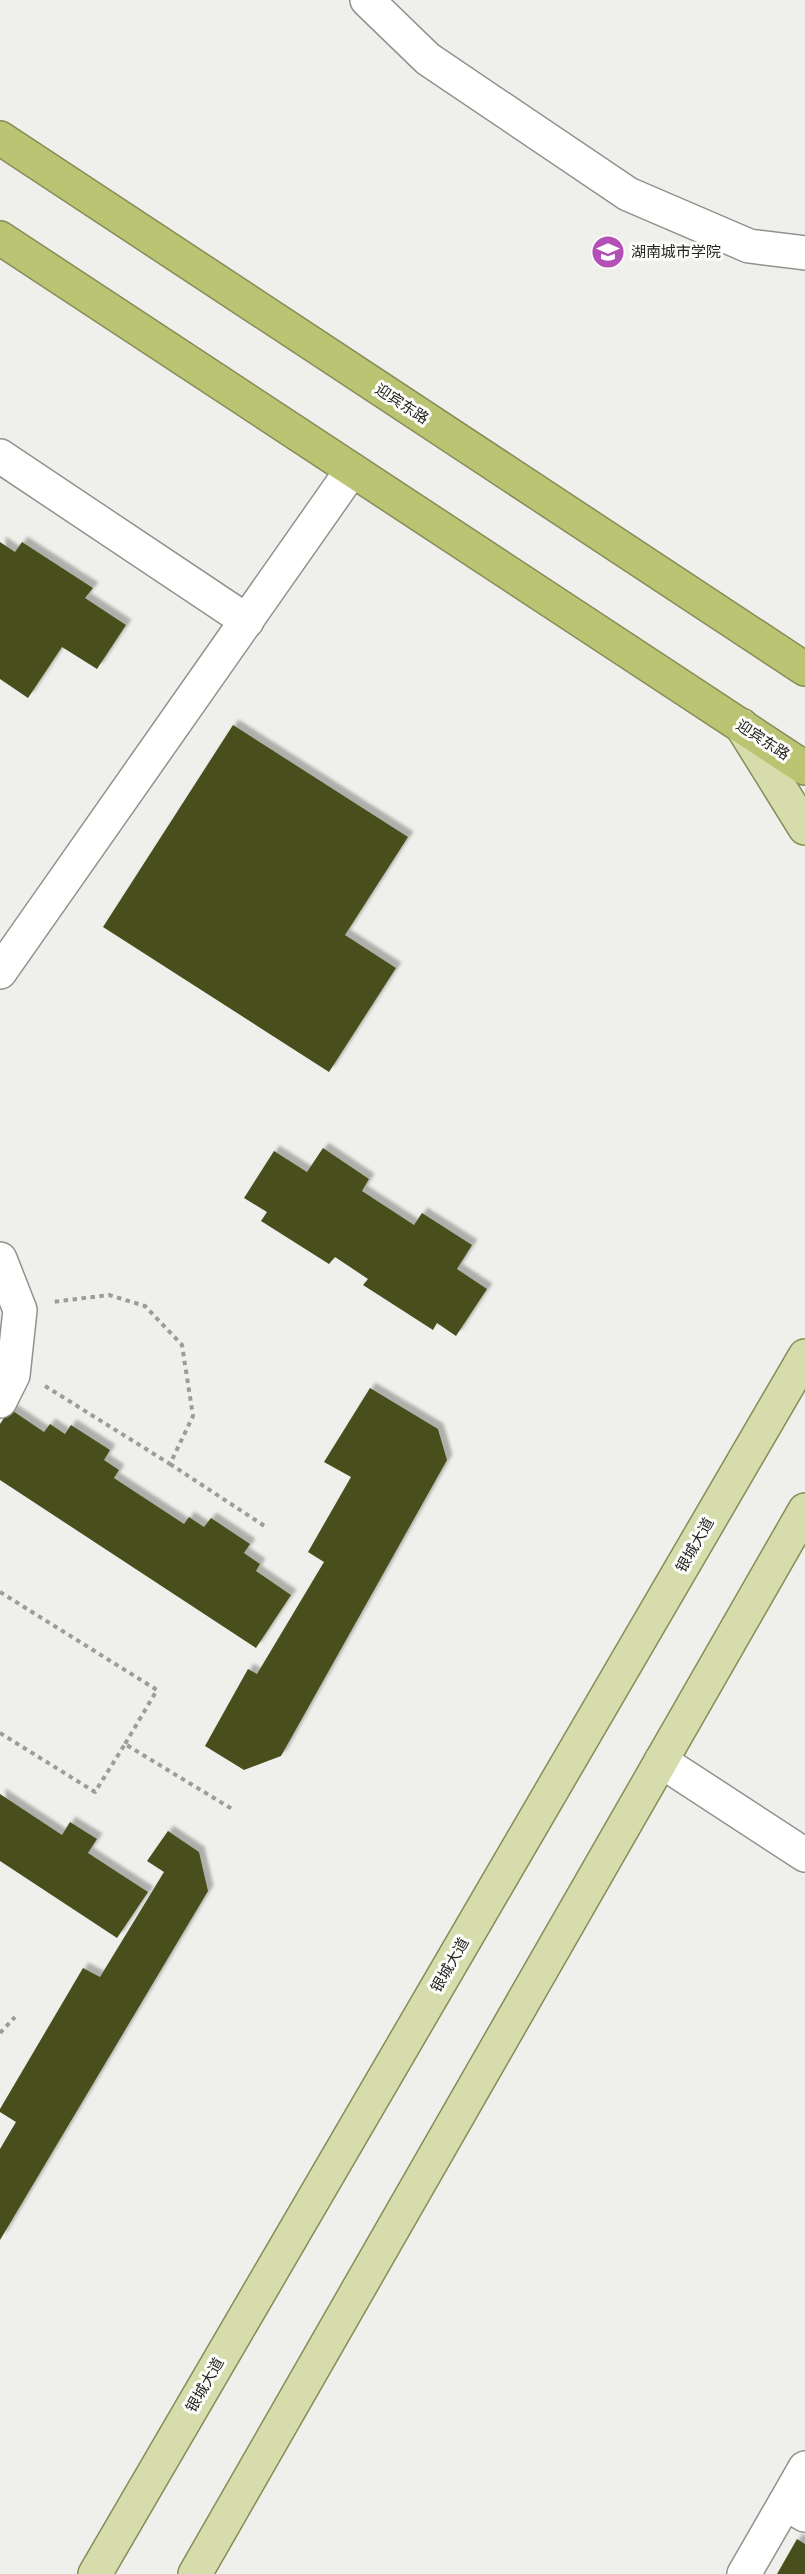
<svg xmlns="http://www.w3.org/2000/svg" width="805" height="2574" font-family="Montserrat,'Noto Sans SC',sans-serif">
<style>
.building{fill:#4a4f1f;filter:url(#shadow)}
.lines{fill:none;stroke-linecap:round;stroke-linejoin:round}
.minor-casing{stroke:#91928e;stroke-width:36}
.major-casing{stroke:#868c57;stroke-width:36}
.highway-casing{stroke:#868c57;stroke-width:36}
.path{stroke:#9c9c99;stroke-width:4;stroke-dasharray:4.5 4.5;stroke-linecap:butt}
.minor{stroke:#fff;stroke-width:33}
.major{stroke:#d6dcab;stroke-width:33}
.highway{stroke:#bac473;stroke-width:33}
.labels{text-anchor:middle;stroke-width:6;stroke-linejoin:round;paint-order:stroke}
.poi-label{font-size:15px;fill:#252523;stroke:#fcfdf8;text-anchor:start}
.street-label{font-size:15px;fill:#252523;stroke:#fcfdf8}
</style>
<defs>
<filter id="shadow"><feDropShadow dx="5.5" dy="-5.5" stdDeviation="1.5" flood-color="#0004"/></filter>
</defs>
<rect width="100%" height="100%" fill="#eff0eb"/>
<g class="building">
<polygon points="0,542 15,552 22,542 93,588 85,598 126,625 97,669 62,647 28,698 0,679"/>
<polygon points="233,725 408,837 345,935 396,968 329,1072 103,927"/>
<polygon points="323,1148 369,1179 362,1191 414,1225 422,1213 472,1245 457,1269 487,1289 456,1336 437,1323 433,1330 363,1285 368,1279 335,1257 329,1264 261,1221 267,1212 244,1198 274,1151 307,1172"/>
<polygon points="370,1388 438,1429 447,1460 281,1756 244,1770 205,1746 248,1669 257,1674 324,1562 308,1552 351,1477 324,1462"/>
<polygon points="10,1409 44,1432 50,1424 65,1434 71,1425 110,1450 104,1460 119,1470 114,1478 184,1524 189,1517 204,1527 211,1518 250,1544 244,1553 260,1564 256,1571 291,1595 256,1648 0,1480 0,1424"/>
<polygon points="0,1794 62,1835 70,1822 97,1839 88,1853 148,1892 117,1938 0,1861"/>
<polygon points="168,1831 199,1852 208,1891 0,2240 0,2149 16,2122 0,2112 0,2109 83,1968 100,1977 164,1872 147,1861"/>
<polygon points="797,2539 805,2544 805,2574 777,2574"/>
</g>
<g class="lines">
<defs>
<g id="minor">
<polyline points="367,0 428,59 628,194 749,246 805,253"/>
<polyline points="0,456 247,621"/>
<polyline points="0,972 352,470"/>
<polyline points="0,1259 20,1310 13,1375 0,1401"/>
<polyline points="661,1761 805,1855"/>
<polyline points="785,2503 805,2468"/>
<polyline points="744,2574 785,2503 805,2515"/>
</g>
<g id="major">
<polyline points="741,725 805,828"/>
<polyline points="95,2574 805,1356"/>
<polyline points="195,2574 805,1510"/>
</g>
<g id="highway">
<polyline points="0,138 805,669"/>
<polyline points="0,238 805,768"/>
</g>
</defs>
<use href="#minor" class="minor-casing"/>
<use href="#major" class="major-casing"/>
<use href="#highway" class="highway-casing"/>
<g class="path">
<polyline points="45,1386 170,1464 193,1416 182,1345 145,1306 109,1295 52,1302"/>
<polyline points="170,1464 266,1527"/>
<polyline points="0,1592 157,1690 125,1744"/>
<polyline points="0,1733 95,1792 125,1744 232,1809"/>
<polyline points="0,2033 15,2017"/>
</g>
<use href="#minor" class="minor"/>
<use href="#major" class="major"/>
<use href="#highway" class="highway"/>
</g>
<defs>
<symbol id="university-disc" viewBox="-11 -11 22 22"><circle r="9.5" fill="#b350b7" stroke="#fcfdf8"/><path d="M0-5L7-2L0 1L-7-2ZM-4 1L0 2.5L4 1V4Q0 6-4 4Z" fill="#fff"/></symbol>
</defs>
<g fill-rule="evenodd">
<use href="#university-disc" x="589" y="233" width="38" height="38"/>
</g>
<g class="labels">
<g class="poi-label">
<text x="631" y="257">湖南城市学院</text>
</g>
<g class="street-label">
<text transform="translate(402 404) rotate(33)" y="5">迎宾东路</text>
<text transform="translate(763 740) rotate(33)" y="5">迎宾东路</text>
<text transform="translate(695 1545) rotate(-60)" y="5">银城大道</text>
<text transform="translate(450 1965) rotate(-60)" y="5">银城大道</text>
<text transform="translate(205 2385) rotate(-60)" y="5">银城大道</text>
</g>
</g>
</svg>
